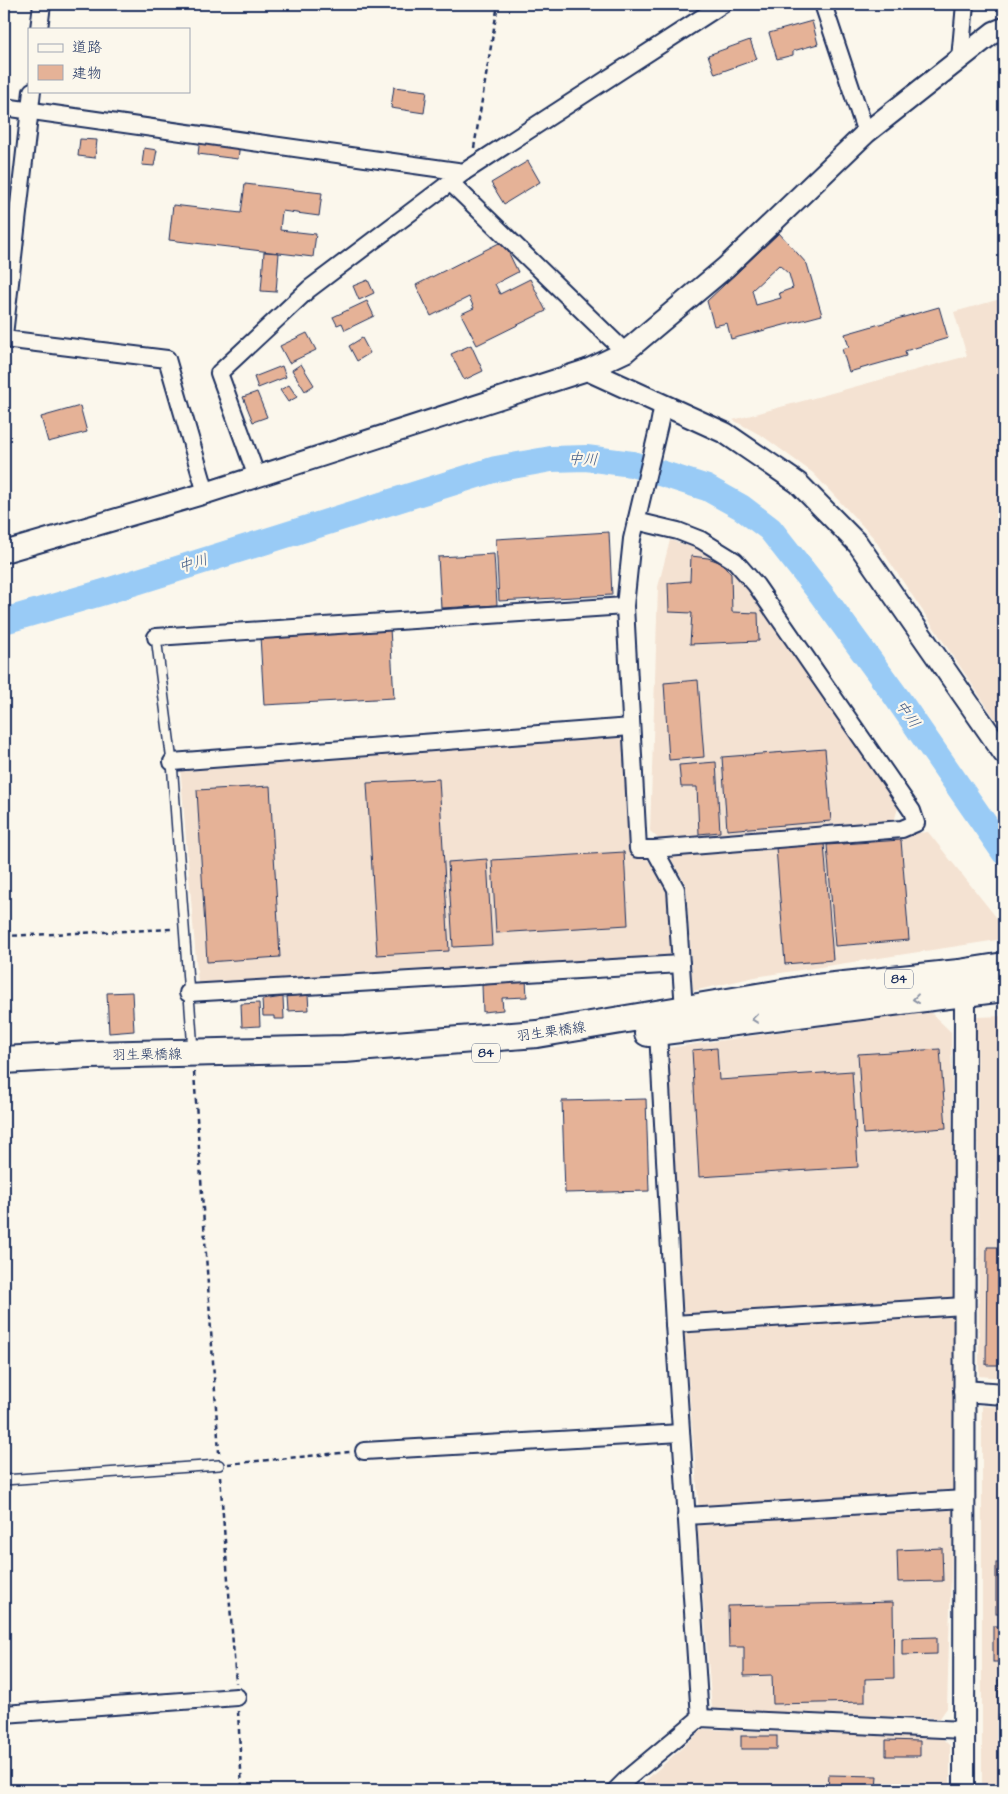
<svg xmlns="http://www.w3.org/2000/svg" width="1008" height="1794" font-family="'Architects Daughter','Klee One',sans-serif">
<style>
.built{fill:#f4e2d2}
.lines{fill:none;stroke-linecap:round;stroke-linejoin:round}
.river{stroke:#99cbf6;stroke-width:26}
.building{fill:#e5b297;stroke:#1b2f5e;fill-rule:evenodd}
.service-casing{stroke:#1b2f5e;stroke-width:12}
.minor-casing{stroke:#1b2f5e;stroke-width:20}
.tertiary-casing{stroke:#1b2f5e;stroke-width:24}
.primary-casing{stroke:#1b2f5e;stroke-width:30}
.path{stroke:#1b2f5e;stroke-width:2.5;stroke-dasharray:5 4;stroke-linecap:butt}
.service{stroke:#fbf7ec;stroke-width:9}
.minor{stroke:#fbf7ec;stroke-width:16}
.tertiary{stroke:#fbf7ec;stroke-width:20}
.primary{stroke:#fbf7ec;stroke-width:26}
.oneway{stroke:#8b93a5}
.labels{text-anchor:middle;stroke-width:4.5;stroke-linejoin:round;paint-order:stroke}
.shield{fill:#fbf7ec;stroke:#5e6b89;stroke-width:1}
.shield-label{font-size:12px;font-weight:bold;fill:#1b2f5e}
.street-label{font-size:14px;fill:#1b2f5e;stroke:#fbf7ec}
.water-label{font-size:15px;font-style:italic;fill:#3a5684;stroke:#fbf7ec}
</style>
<rect width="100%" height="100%" fill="#fbf7ec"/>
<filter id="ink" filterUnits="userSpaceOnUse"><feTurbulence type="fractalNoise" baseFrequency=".02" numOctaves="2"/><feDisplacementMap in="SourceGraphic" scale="10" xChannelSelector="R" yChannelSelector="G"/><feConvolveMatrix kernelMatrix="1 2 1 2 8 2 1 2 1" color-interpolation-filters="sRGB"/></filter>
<g filter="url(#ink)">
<g class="built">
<polygon points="1004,298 1004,732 873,537 813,473 764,437 733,420 967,356 954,312"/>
<polygon points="670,540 712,553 731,566 750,587 898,808 894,822 662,842 650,831 658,587"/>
<polygon points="623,735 633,857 647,859 667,888 671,956 198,984 180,765"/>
<polygon points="928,832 1004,927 1004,939 755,977 693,991 686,885 669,855"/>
<polygon points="929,1011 951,1032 955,1301 684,1318 668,1048"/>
<polygon points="1004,1016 1004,1378 979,1376 977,1017"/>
<polygon points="955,1314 954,1495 699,1510 684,1329"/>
<polygon points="982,1406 1004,1407 1004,1790 982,1790"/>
<polygon points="953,1506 947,1708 940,1718 712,1710 697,1523"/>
<polygon points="703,1729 942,1738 950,1746 950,1790 635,1790"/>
</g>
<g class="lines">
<polyline class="river" points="4,621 104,592 496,469 551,459 586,458 632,464 707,488 741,507 770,529 822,595 895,695 1004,852"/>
</g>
<g class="building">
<polygon points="812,21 818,44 793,51 793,55 777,59 769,33"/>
<polygon points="750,40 757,59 715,74 708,55"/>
<polygon points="394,87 427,91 424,113 391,108"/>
<polygon points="200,138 240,143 238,159 198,154"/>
<polygon points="80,139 97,140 95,158 78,156"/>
<polygon points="144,148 157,150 154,166 142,165"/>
<polygon points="528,161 540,182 504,204 491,183"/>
<polygon points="245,184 322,193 319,216 282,211 280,230 316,234 313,257 169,240 173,205 241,213"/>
<path d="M 779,233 L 807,264 L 822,315 L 731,339 L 727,323 L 714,326 L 707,301 ZM 779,265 L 789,274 L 793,288 L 779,293 L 781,298 L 756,305 L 752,290 Z"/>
<polygon points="503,241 518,272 495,284 500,294 530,279 546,311 477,345 461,314 474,308 469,297 431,316 416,285"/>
<polygon points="264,252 279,253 276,292 261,291"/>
<polygon points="368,280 374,293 359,300 353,286"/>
<polygon points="367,301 374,316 345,330 342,323 337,325 333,317"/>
<polygon points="939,307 948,338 905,351 906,356 849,372 842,349 849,347 845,334"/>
<polygon points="307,333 316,350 289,363 280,346"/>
<polygon points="362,338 370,353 357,361 349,346"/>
<polygon points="471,345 483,371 464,380 451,354"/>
<polygon points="301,364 314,385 305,391 292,370"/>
<polygon points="282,366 286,377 258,388 254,377"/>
<polygon points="289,385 297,397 288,402 280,390"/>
<polygon points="257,392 267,417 253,422 243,397"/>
<polygon points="80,406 87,432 48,442 41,417"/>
<polygon points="609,532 612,595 499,601 496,539"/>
<polygon points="494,554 497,605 441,608 438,557"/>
<polygon points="691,556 708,558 722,563 731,574 732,612 758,613 759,641 690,644 692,613 669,612 668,583 690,581"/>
<polygon points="390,628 394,698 264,705 260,636"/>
<polygon points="698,680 704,757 669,760 664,683"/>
<polygon points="825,749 831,821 727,830 722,757"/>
<polygon points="716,762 720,832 699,834 697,787 681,787 679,765"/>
<polygon points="439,779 449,951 377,955 367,783"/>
<polygon points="270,786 280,957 207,962 197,790"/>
<polygon points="901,840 909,940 835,946 827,845"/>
<polygon points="824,843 833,960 785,964 776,847"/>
<polygon points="624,852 628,925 496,933 492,860"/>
<polygon points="487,859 492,945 453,947 448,862"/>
<polygon points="526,979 527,997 502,998 503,1010 483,1012 482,985 499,984 499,981"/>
<polygon points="132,992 134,1031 109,1033 107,993"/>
<polygon points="308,995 309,1010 288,1011 287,996"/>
<polygon points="283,997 284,1019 274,1019 274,1016 263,1016 262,1000"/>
<polygon points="259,1003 260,1026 242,1027 241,1004"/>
<polygon points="717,1048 719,1080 852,1071 858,1167 699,1177 692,1050"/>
<polygon points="940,1049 946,1128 863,1134 858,1054"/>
<polygon points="646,1099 649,1191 565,1193 562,1101"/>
<polygon points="987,1247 1004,1247 1004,1365 986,1365"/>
<polygon points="942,1548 943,1581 898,1582 897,1550"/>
<rect x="996" y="1563" width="8" height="51"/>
<polygon points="893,1602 894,1678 865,1679 865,1702 773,1704 772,1675 744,1676 744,1647 729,1647 728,1606"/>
<rect x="993" y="1626" width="11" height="36"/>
<polygon points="937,1637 937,1654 902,1655 902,1638"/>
<rect x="998" y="1680" width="6" height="24"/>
<rect x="741" y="1736" width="36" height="13"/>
<polygon points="886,1740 920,1741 920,1756 886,1756"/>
<rect x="1000" y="1761" width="4" height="29"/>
<polygon points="829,1775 877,1776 876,1790 821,1790 828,1790"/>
</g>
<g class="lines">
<defs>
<g id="service">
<polyline points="156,637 172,762 193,1050"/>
<polyline points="4,1480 219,1465"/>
</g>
<g id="minor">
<polyline points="823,4 866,133"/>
<polyline points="39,29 42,4"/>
<polyline points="960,59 965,4"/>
<polyline points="4,107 464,172 309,289 219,373 257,477"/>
<polyline points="464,172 723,4"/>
<polyline points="451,183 625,352"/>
<polyline points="4,335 32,91"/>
<polyline points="4,339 167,359 206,493"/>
<polyline points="663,404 659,425 632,539 625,606 638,849 654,849 676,889 684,1010"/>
<polyline points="636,521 678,531 701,540 735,561 756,585 912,811 916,823 902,829 654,849"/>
<polyline points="156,637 625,606"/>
<polyline points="172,762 631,727"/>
<polyline points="188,993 681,964"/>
<polyline points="658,1032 674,1324 700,1718"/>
<polyline points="674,1324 964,1306"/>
<polyline points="364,1451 681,1433"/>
<polyline points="686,1516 964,1499"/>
<polyline points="4,1714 237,1697"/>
<polyline points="616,1790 628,1778 700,1718 964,1730"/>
</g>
<g id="tertiary">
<polyline points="587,370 725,433 798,483 858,544 1004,754"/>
<polyline points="4,552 206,493 587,370 625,352 726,267 866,133 994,32 1004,28"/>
<polyline points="961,979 965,993 964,1790"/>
<polyline points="964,1391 1004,1394"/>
</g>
<g id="primary">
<polyline points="648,1033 1004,988"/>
<polyline points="4,1060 90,1055 344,1049 537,1034 806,989 959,973 1004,966"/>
</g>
</defs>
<use href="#service" class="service-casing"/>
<use href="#minor" class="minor-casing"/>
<use href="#tertiary" class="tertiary-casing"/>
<use href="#primary" class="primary-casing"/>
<g class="path">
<polyline points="474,148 498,4"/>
<polyline points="4,936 172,929"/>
<polyline points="194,1072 219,1453"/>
<polyline points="228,1464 350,1452"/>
<polyline points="220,1476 236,1683"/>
<polyline points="238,1711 242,1790"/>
</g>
<use href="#service" class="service"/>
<use href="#minor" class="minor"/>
<use href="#tertiary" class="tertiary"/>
<use href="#primary" class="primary"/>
</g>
<defs><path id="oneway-chevron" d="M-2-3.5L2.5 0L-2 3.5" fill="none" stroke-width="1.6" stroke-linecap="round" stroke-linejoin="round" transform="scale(1.25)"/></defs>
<g class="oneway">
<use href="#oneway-chevron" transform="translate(916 999) rotate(173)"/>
<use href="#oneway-chevron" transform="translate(755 1019) rotate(173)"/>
</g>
</g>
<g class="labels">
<g class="shield">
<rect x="885" y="969.5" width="28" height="19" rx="4"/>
<rect x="472" y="1043.5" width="28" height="19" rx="4"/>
</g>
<g class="shield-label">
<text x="899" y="983">84</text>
<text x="486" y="1057">84</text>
</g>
<g class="street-label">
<text transform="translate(551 1031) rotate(-8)" y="5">羽生栗橋線</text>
<text transform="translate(147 1054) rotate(-1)" y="5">羽生栗橋線</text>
</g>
<g class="water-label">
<text transform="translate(583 459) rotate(2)" y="5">中川</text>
<text transform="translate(193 563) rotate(-17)" y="5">中川</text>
<text transform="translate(908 714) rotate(55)" y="5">中川</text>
</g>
</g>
<rect width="1008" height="1794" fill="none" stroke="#fbf7ec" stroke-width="20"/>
<rect x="10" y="10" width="988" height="1774" fill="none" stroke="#1b2f5e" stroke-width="2" filter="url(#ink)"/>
<rect x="28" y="28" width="162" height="65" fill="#fbf7ec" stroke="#a1a7b3"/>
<rect x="38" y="44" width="25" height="8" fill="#fbf7ec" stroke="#a1a7b3"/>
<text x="72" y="52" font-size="15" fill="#1b2f5e">道路</text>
<rect x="38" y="65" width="25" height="15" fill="#e5b297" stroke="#a1a7b3"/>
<text x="72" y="78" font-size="15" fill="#1b2f5e">建物</text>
</svg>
